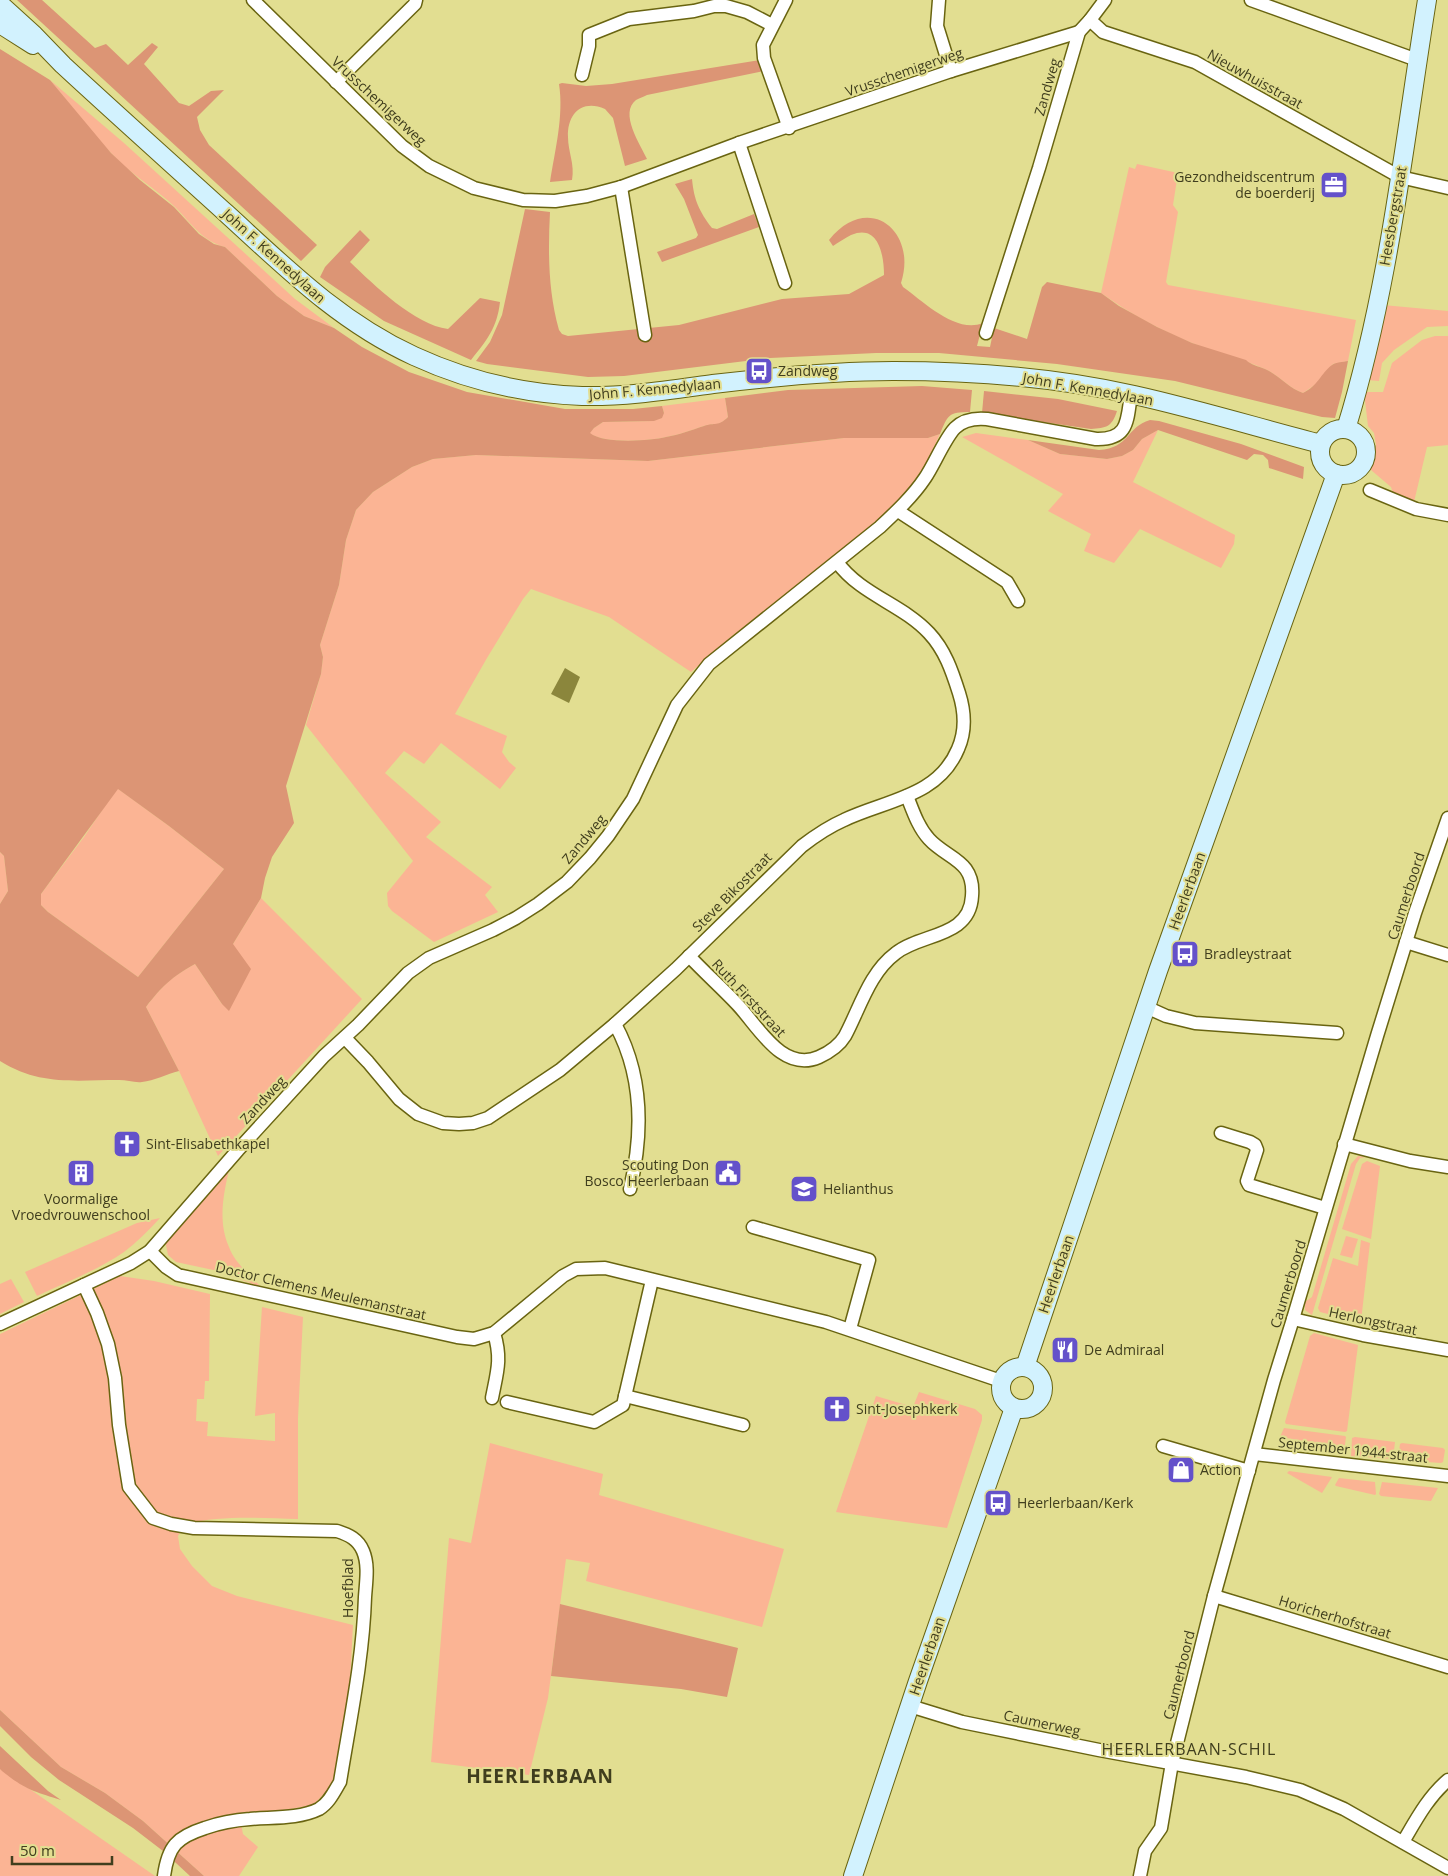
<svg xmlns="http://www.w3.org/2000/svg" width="1448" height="1876" font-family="'Open Sans',sans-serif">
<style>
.green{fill:#fbb494}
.forest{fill:#dc9575;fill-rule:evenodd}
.water{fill:#8b863c}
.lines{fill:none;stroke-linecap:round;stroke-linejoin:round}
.street-casing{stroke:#696411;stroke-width:15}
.secondary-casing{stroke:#696411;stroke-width:20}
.street{stroke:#fff;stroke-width:12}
.secondary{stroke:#d2f2fe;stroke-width:18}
.labels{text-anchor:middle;stroke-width:4;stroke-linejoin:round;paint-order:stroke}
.street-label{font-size:14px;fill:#403e1e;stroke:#e2de91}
.poi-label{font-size:14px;fill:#403e1e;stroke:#e2de91;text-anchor:start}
.quarter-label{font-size:16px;letter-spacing:1px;fill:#403e1e;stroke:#e2de91}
.district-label{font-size:19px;font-weight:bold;letter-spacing:1px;fill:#403e1e;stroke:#e2de91}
</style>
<rect width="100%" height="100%" fill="#e2de91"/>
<g class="green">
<path d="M 50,80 L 124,143 L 295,299 L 334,328 L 304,316 L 277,296 L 225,247 C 202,241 191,223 175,207 C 155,188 130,174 111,153 C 89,130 70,104 50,80 Z"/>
<path d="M 1137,164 L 1178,173 L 1173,205 L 1178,212 L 1166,282 L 1168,285 L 1356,320 L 1348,361 L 1333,364 L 1319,382 L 1303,393 C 1288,388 1279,375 1265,369 C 1241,358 1216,353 1192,343 C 1160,330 1129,313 1101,293 L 1129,167 L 1135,169 Z"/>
<polygon points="1383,305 1448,311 1448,326 1427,327 1394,350 1382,363 1379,381 1367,380"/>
<polygon points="1435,336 1448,336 1448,445 1427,447 1414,502 1393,493 1391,487 1371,470 1371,464 1376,445 1374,433 1368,426 1364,392 1383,392 1392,363 1422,340"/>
<path d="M 725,398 L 728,417 C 717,428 716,422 704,426 C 691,430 679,435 666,437 C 649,441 604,444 589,433 L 594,428 L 603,422 L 654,421 L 664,413 L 662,406 Z"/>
<polygon points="1158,430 1133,482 1235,535 1234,544 1221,568 1140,529 1114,563 1084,551 1091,534 1048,511 1063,494 962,437 976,433 1028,440 1060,454 1107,459 1122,456 1133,450 1142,439"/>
<polygon points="940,434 926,464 905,494 885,516 731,637 691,672 609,617 531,589 523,599 487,658 455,714 507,736 502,752 509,762 516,768 500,789 441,743 424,764 404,751 385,773 441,822 426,837 492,887 485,895 498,912 434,942 392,911 388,906 387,893 413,861 306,725 321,674 323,657 320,645 339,585 346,540 356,510 373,492 412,467 433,459 476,455 648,461 844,438 928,438"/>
<polygon points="117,788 169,826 224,869 138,977 48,912 41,905 41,894 84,837"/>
<polygon points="0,852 4,856 8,891 0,904"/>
<path d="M 261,898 L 362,999 L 218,1156 L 179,1071 L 146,1007 C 164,984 170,978 195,964 L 222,1004 L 233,944 Z"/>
<polygon points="1358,1156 1366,1157 1360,1158 1356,1164 1312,1315 1305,1310 1305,1302 1312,1297 1351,1164"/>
<polygon points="1367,1161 1380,1166 1371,1239 1342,1229 1362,1164"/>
<path d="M 229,1170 C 223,1196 218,1222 229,1247 C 234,1262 250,1275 261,1287 L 218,1271 L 176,1262 L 168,1255 L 165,1240 Z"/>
<path d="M 160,1218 C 149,1230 137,1242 124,1252 C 98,1270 66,1282 37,1296 L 25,1272 L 137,1223 Z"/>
<polygon points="1346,1236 1358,1239 1352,1258 1340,1255"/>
<polygon points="1361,1240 1370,1243 1361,1321 1359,1322 1320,1312 1318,1308 1333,1258 1358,1266"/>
<path d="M 120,1276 L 154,1281 L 210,1294 L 209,1381 L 205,1381 L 204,1399 L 197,1399 L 196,1421 L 208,1422 L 207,1436 L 275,1441 L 275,1413 L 255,1416 L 262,1307 L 303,1317 L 298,1418 L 298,1519 C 261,1518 222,1515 185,1524 L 178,1536 L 180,1549 L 192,1566 L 212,1586 L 237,1596 L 353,1625 L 349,1702 L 332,1786 L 313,1805 L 268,1813 L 239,1815 L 243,1834 L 258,1847 L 239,1876 L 204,1876 L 143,1821 L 105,1793 L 61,1767 L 0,1710 L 0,1334 Z"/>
<polygon points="11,1279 24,1302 0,1314 0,1284"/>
<polygon points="1314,1333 1358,1345 1347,1431 1345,1432 1286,1424 1285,1422 1310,1336"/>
<polygon points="919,1392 975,1409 982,1415 982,1420 947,1528 836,1512 876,1396 913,1407"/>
<polygon points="1284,1428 1345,1436 1346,1437 1344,1452 1343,1454 1304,1449 1305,1441 1280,1437"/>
<polygon points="1355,1437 1395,1442 1393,1459 1351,1456 1352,1438"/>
<polygon points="490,1443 603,1474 599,1495 784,1549 762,1627 586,1581 590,1563 566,1559 548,1698 529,1775 431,1762 449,1538 471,1543"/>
<polygon points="1402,1443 1443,1448 1445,1450 1443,1462 1441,1463 1399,1460 1398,1458 1400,1444"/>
<polygon points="1289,1471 1332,1477 1322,1493 1287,1473"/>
<polygon points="1339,1478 1375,1482 1376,1494 1375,1495 1336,1486 1335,1485"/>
<polygon points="1382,1482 1438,1488 1431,1501 1381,1496 1379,1494"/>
<polygon points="0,1762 11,1776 155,1876 0,1876"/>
</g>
<g class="forest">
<polygon points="17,0 42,0 95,48 106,44 128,65 152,43 158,47 144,64 179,103 189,106 211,91 224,90 197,117 200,130 209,145 317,245 301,261"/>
<path d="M 0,49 L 50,80 L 111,153 L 140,180 L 174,207 L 199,234 L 214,244 L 225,247 L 277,296 L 304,316 L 334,328 L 362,347 L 409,372 L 467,392 L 565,409 L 633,409 L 662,406 L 664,413 L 662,418 L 654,421 L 603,422 L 594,428 L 590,433 C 603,444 649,441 666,437 C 679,435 691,430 704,426 C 715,422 718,427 728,417 L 725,398 L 788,390 L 922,386 L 972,390 L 970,412 C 948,412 948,415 940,434 L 928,438 L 844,438 L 648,461 L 476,455 L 433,459 L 412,467 L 373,492 L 356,510 L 346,540 L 339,585 L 320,645 L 323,657 L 321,674 L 286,786 L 294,823 L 272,857 L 265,878 L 261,898 L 233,944 L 251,969 L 229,1011 L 222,1004 L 195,964 C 173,976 161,987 146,1007 L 179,1071 C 167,1074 154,1081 142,1082 C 135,1083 127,1080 119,1080 C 75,1080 40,1086 0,1061 L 0,904 L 8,891 L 4,856 L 0,852 ZM 118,789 L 169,826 L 224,869 L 138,977 L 48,912 L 41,905 L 41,894 Z"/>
<path d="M 760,60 L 764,71 L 647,95 C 644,97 639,98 636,100 C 619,113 640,144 647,159 L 625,166 L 613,118 L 605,109 C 582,99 567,114 568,137 C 568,152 575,164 572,180 L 550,182 C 555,150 564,116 559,84 L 562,83 L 586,86 L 612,84 Z"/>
<path d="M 692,179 C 694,200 699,211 712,228 L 717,229 L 754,214 L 759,227 L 662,262 L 657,252 L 696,238 L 698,235 L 684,199 L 675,184 Z"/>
<path d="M 525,209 L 550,212 C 548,252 548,291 559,330 L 562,334 L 568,336 L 679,325 L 782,299 L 849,294 L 884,275 C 884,256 879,223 851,235 C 845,238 839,242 833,246 L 829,240 C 868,191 918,231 901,283 L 903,287 C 924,302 956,334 983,323 L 977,346 L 990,347 L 994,328 L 1027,339 L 1042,287 L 1047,282 L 1101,293 L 1119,306 L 1157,327 L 1192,343 L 1246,360 C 1251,365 1258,366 1265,369 C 1279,375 1288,388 1303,393 C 1318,386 1321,373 1332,365 C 1336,362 1343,362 1348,361 L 1342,392 L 1335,418 L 1322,417 L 1175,381 L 1057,364 L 939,353 L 876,353 L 770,358 L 624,376 L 588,377 L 487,364 L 476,361 L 490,342 L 502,315 Z"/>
<path d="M 360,230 L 370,240 L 350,262 C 374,285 415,325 448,329 L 480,298 L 500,302 C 497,328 487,340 471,360 L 384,321 L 320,277 L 325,267 Z"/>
<path d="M 984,391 L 1058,399 L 1117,411 C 1112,427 1106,428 1091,429 L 982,413 Z"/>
<path d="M 1150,420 L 1159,421 L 1241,444 L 1304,467 L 1303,479 L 1269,468 L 1268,460 L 1263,455 L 1254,454 L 1247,460 L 1158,430 L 1142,439 L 1133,450 L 1122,456 L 1107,459 L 1060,454 L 1028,440 L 1099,450 C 1130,448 1126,427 1150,420 Z"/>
<polygon points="560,1604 738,1648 727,1697 681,1689 551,1676"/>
<polygon points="0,1710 61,1767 105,1793 143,1821 204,1876 190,1876 163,1851 133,1828 59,1780 31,1757 0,1726"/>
<path d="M 0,1746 L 48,1791 L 61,1800 C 35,1792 24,1789 2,1771 L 0,1769 Z"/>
</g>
<polygon class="water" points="565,668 580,677 569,703 551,694"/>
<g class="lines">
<defs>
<g id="street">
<polyline points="253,0 402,146 429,166 474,188 523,200 555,201 587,196 621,187 739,143 951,71 1079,32"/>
<polyline points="786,0 763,45 764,58 789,128"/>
<polyline points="939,0 937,26 951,71"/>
<polyline points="1251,0 1417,60"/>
<polyline points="1090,20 1103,32 1195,62 1400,177 1448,188"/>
<polyline points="582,75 589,46 589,35 629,19 694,11 714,6 726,6 747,12 772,25"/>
<polyline points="336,82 415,4 416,0"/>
<polyline points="739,143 785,283"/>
<polyline points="621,187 645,335"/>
<polyline points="986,333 1039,168 1079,32 1090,20 1105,0"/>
<polyline points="1370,490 1416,509 1448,515"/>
<polyline points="898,511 1007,582 1018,601"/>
<polyline points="1406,942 1448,955"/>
<path d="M 689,956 C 705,973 722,988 737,1004 C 758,1026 782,1073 819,1057 C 830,1052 839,1046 845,1036 C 860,1008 869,973 896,953 C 921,933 970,938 972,896 C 975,860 947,859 929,839 C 918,827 913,811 907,796"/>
<polyline points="1146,1007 1166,1016 1195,1023 1337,1033"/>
<path d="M 615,1024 C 643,1075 643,1134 630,1189"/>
<path d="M 345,1038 L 368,1062 L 399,1099 L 418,1114 L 443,1123 L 459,1124 L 473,1123 L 488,1118 L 560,1070 L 615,1024 L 676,969 L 802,846 C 815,836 828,827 844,820 C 886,800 938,797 958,749 C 966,731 965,712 959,693 C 952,671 945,650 929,633 C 902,604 861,595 837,562"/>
<polyline points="1221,1133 1250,1142 1255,1145 1257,1150 1247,1181 1249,1185 1325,1208"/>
<polyline points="1344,1144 1410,1161 1448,1167"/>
<polyline points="753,1227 869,1260 850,1329"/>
<polyline points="150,1251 166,1267 178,1275 457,1337 474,1339 494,1333 563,1276 576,1269 605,1268 826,1322 1001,1381"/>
<path d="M 84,1285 L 97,1313 L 108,1344 L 115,1378 L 119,1425 L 129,1487 L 153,1518 L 171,1524 L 194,1528 L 337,1531 C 349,1535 358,1539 363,1551 C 369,1565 366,1582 365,1597 C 363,1659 350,1720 340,1782 C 334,1792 329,1803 319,1809 C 299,1819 272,1817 250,1819 C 235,1820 219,1823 205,1828 C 177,1837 168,1846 164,1876"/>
<polyline points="1293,1319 1363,1335 1448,1350"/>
<path d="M 0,1324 L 131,1263 L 150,1251 L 238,1150 L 324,1056 L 358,1025 L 408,973 L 429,958 L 493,930 L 516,918 L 538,904 L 567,882 L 590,858 L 608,836 L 633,799 L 677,705 L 709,664 L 880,527 C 896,512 913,496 925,478 C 934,465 945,438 955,428 C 964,419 976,418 987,419 L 1096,439 C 1129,440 1127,420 1131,394"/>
<polyline points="625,1396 743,1425"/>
<path d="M 492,1398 C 497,1372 502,1359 494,1333"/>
<polyline points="507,1402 594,1422 623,1405 652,1280"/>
<polyline points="1163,1446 1249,1471"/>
<polyline points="1254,1454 1448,1476"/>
<polyline points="1214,1596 1448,1667"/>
<polyline points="910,1706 962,1722 1099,1750 1246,1777 1300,1790 1344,1809 1448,1868"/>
<path d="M 1403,1842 C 1416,1820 1428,1797 1448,1780"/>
<polyline points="1140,1876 1145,1851 1161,1828 1172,1763 1214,1596 1274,1380 1293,1319 1377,1036 1415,913 1448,818"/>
</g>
<g id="secondary">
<path d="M 0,4 L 34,35 L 63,65 C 117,115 172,164 227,214 C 286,268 340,322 414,356 C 466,380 524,394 582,396 C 626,397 669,390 713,384 C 772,377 833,371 893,371 C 973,371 1055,377 1134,395 C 1197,409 1259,428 1321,444"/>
<polyline points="0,24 33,45"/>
<circle cx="1343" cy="452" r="23"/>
<path d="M 1346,429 C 1389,290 1404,143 1427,0"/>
<circle cx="1022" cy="1388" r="21"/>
<polyline points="1025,1367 1158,971 1336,474"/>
<polyline points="853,1876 918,1681 1014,1408"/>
</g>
</defs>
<use href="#street" class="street-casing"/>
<use href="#secondary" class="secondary-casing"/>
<use href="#street" class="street"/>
<use href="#secondary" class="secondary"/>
</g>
<defs>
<symbol id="office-square" viewBox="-11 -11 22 22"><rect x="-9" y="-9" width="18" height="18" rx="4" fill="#6451ca" stroke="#e2de91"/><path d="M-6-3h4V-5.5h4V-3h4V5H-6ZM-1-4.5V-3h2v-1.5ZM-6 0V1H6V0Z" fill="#fff"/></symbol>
<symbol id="bus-square" viewBox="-11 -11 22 22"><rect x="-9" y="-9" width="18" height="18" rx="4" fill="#6451ca" stroke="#e2de91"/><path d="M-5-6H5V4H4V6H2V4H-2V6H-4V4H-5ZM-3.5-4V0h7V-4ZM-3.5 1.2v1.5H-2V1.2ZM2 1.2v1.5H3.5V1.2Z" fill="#fff"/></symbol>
<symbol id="church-square" viewBox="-11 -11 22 22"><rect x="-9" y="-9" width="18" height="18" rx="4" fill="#6451ca" stroke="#e2de91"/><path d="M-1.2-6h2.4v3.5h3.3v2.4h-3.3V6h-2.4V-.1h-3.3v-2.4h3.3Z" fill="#fff"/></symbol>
<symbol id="building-square" viewBox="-11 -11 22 22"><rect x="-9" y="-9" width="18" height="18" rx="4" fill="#6451ca" stroke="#e2de91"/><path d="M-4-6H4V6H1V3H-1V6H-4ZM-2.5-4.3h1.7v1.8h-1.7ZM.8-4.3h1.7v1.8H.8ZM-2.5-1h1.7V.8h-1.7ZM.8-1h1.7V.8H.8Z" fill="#fff"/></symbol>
<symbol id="civic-square" viewBox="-11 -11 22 22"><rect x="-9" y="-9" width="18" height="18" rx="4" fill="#6451ca" stroke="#e2de91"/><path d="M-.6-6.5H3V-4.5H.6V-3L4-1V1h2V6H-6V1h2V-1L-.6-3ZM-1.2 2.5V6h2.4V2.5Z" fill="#fff"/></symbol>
<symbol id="school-square" viewBox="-11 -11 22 22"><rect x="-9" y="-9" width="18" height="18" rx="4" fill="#6451ca" stroke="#e2de91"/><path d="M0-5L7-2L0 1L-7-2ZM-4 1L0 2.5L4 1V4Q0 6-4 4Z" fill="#fff"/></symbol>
<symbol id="restaurant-square" viewBox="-11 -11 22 22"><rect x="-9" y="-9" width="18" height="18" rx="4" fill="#6451ca" stroke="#e2de91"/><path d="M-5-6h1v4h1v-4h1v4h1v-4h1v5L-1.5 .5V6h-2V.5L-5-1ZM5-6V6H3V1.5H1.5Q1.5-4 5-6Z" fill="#fff"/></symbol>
<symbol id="shop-square" viewBox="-11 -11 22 22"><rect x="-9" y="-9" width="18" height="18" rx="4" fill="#6451ca" stroke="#e2de91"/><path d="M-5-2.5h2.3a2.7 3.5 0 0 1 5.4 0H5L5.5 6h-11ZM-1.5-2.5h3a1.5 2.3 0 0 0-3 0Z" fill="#fff"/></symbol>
</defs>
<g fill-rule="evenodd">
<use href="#office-square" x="1318" y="169" width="32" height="32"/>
<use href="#bus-square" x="743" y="355" width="32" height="32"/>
<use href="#bus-square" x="1169" y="938" width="32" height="32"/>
<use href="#church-square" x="111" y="1128" width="32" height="32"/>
<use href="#building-square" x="65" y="1157" width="32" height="32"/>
<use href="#civic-square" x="712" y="1157" width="32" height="32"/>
<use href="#school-square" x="788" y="1173" width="32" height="32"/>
<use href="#restaurant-square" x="1049" y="1334" width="32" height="32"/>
<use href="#church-square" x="821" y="1393" width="32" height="32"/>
<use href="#shop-square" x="1165" y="1454" width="32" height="32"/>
<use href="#bus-square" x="982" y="1487" width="32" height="32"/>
</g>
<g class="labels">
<g class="street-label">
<text transform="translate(904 72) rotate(-19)" y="5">Vrusschemigerweg</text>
<text transform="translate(1255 79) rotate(29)" y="5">Nieuwhuisstraat</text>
<text transform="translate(1047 87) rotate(-74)" y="5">Zandweg</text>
<text transform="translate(379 101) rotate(43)" y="5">Vrusschemigerweg</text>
<text transform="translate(1393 216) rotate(-80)" y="5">Heesbergstraat</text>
<text transform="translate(274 256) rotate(42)" y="5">John F. Kennedylaan</text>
<text transform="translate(655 389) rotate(-5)" y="5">John F. Kennedylaan</text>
<text transform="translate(1088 389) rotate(10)" y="5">John F. Kennedylaan</text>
<text transform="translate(584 839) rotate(-50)" y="5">Zandweg</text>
<text transform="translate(1187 891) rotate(-70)" y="5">Heerlerbaan</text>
<text transform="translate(732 892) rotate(-45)" y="5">Steve Bikostraat</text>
<text transform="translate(1406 896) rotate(-72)" y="5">Caumerboord</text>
<text transform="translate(749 998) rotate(47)" y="5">Ruth Firststraat</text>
<text transform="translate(263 1100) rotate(-47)" y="5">Zandweg</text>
<text transform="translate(1056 1274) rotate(-71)" y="5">Heerlerbaan</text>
<text transform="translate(1288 1284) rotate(-73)" y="5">Caumerboord</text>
<text transform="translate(321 1291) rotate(13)" y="5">Doctor Clemens Meulemanstraat</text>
<text transform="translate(1373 1321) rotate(12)" y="5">Herlongstraat</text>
<text transform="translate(1353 1450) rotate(6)" y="5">September 1944-straat</text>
<text transform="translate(348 1588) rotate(-90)" y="5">Hoefblad</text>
<text transform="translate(1335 1617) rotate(17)" y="5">Horicherhofstraat</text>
<text transform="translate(927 1656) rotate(-71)" y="5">Heerlerbaan</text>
<text transform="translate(1179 1675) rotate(-76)" y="5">Caumerboord</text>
<text transform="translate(1042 1723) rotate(12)" y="5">Caumerweg</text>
</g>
<g class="poi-label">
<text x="1315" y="182" text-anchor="end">Gezondheidscentrum<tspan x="1315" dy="16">de boerderij</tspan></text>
<text x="778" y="376">Zandweg</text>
<text x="1204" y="959">Bradleystraat</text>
<text x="146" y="1149">Sint-Elisabethkapel</text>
<text x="709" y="1170" text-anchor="end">Scouting Don<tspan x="709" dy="16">Bosco Heerlerbaan</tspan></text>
<text x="823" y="1194">Helianthus</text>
<text x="81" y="1204" text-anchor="middle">Voormalige<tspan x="81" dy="16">Vroedvrouwenschool</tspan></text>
<text x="1084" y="1355">De Admiraal</text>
<text x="856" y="1414">Sint-Josephkerk</text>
<text x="1200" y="1475">Action</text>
<text x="1017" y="1508">Heerlerbaan/Kerk</text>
</g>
<g class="quarter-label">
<text x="1189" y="1755">HEERLERBAAN-SCHIL</text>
</g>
<g class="district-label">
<text x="540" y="1783">HEERLERBAAN</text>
</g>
</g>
<path d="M12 1856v8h100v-8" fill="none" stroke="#403e1e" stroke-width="2.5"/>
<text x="20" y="1856" font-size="15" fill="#403e1e" stroke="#e2de91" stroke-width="4" paint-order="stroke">50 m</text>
</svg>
